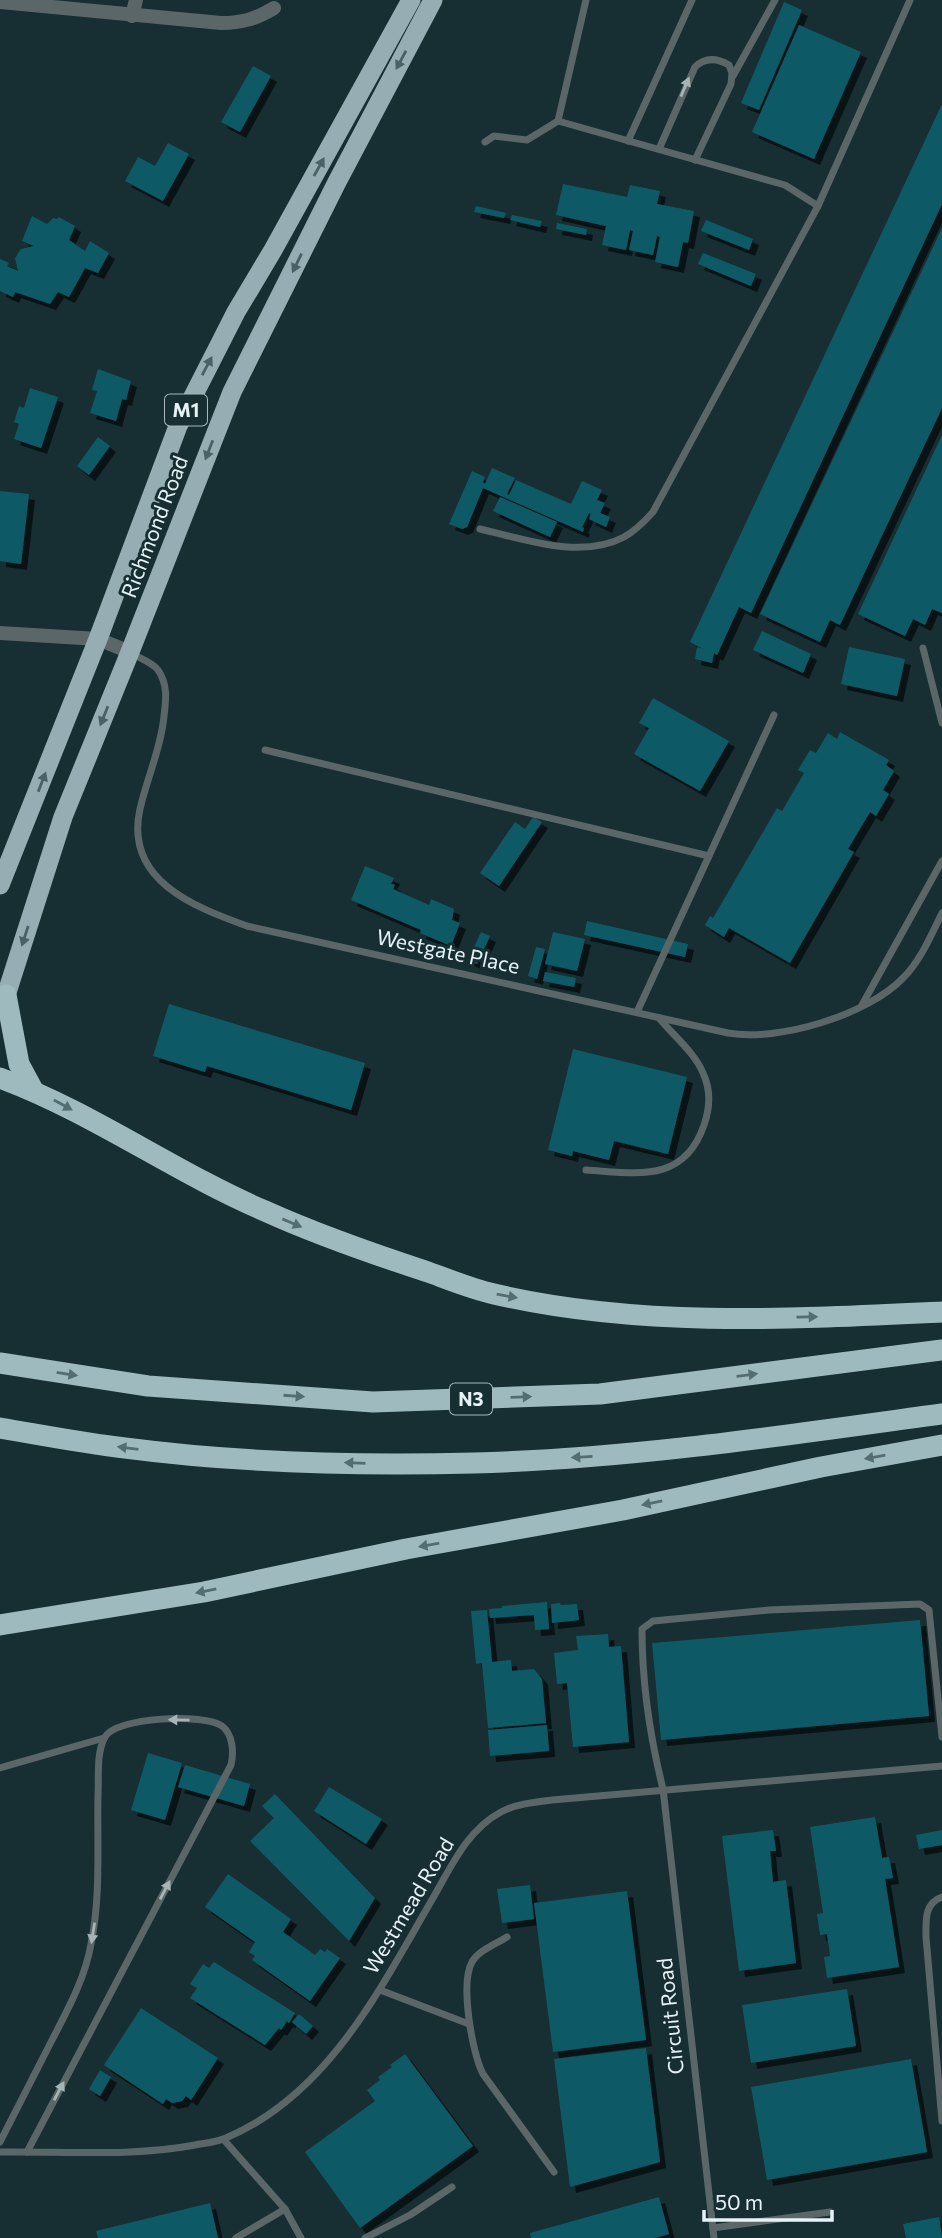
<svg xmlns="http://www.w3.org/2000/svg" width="942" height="2238" font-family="Commissioner,sans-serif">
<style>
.building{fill:#0d5a66;filter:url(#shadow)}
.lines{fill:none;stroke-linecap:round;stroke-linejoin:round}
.service{stroke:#5b6668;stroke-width:7}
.minor{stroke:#5b6668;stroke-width:14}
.trunk{stroke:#96aeb3;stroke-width:19}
.motorway{stroke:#9fbabf;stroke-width:21}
.oneway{fill:#4a6166}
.oneway2{fill:#a7b4b6}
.oneway3{fill:#546d71}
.labels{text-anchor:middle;stroke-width:6;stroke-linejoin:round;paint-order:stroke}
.shield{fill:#172e32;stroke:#a8b8bb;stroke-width:2}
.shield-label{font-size:19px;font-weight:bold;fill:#e6f3f6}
.street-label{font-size:21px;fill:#e6f3f6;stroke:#172e32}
</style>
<defs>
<filter id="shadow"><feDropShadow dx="6" dy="6" stdDeviation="0" flood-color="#0009"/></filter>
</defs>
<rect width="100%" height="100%" fill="#172e32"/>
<g class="building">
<polygon points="784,2 802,10 759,110 741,103"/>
<polygon points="799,25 861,52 814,159 752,132"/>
<polygon points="253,66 271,76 240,132 221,122"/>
<polygon points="942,104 942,204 751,613 739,607 717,655 714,653 712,663 695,659 697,647 703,649 690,642"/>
<polygon points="168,143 189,154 163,201 125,181 138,157 155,166"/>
<polygon points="563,184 627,197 630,185 660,191 657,204 694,211 688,243 683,242 678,267 655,262 660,237 657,236 653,255 629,250 633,231 630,230 626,250 602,245 606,226 556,215"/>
<polygon points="476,206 506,213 504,218 474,212"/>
<polygon points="512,215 542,221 540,227 510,220"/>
<polygon points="32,216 47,224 53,218 57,219 59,217 75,226 69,240 85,251 90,241 109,253 98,273 85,268 69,297 58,292 50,304 15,292 13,297 0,291 0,259 9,263 7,266 18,271 15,258 21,249 34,246 22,241"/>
<polygon points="706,220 753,239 749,250 701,231"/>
<polygon points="557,223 587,229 586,235 556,229"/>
<polygon points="942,228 942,408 840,625 830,620 820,642 760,614"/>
<polygon points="703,253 756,274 751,286 698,264"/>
<polygon points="98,369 131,381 126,400 122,399 116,421 90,413 97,391 92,390"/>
<polygon points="30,388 58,397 41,448 14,439 19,424 14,422 19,406 24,408"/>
<polygon points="942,435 942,613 932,609 925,625 913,619 905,636 858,614"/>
<polygon points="98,437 110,446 89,475 77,466"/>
<polygon points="492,468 515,478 507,494 509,495 516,480 571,504 582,481 602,490 597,500 605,503 600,513 610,517 606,527 589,519 591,514 589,513 582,527 584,528 583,532 483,488 467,527 462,529 449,524 472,471 485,477 483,482 485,484"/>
<polygon points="0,491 29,494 21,564 0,561"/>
<polygon points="500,497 557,522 550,537 493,511"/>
<polygon points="762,631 811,654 803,673 753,650"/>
<polygon points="849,647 905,659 897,696 841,684"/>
<polygon points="653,698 729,741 700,791 634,754 649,728 639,723"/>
<polygon points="840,732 889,760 886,765 894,771 883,790 889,794 876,816 870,812 848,849 854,852 790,963 729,928 724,937 705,925 710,916 713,918 777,808 782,811 804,773 798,770 810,750 816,753 828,733 837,739"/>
<polygon points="533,817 542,822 499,886 480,873 515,822 525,829"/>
<polygon points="365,866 394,878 391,884 395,885 393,889 429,905 431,899 454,909 452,920 460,923 451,946 420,933 421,930 351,900"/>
<polygon points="587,921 688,944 685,957 584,935"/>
<polygon points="481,932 490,936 477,964 468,960"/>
<polygon points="553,932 585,939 577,971 545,964"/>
<polygon points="536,947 545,949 537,979 528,976"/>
<polygon points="545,972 576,978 574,987 543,981"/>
<polygon points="169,1004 365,1063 351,1110 207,1066 205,1072 153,1056"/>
<polygon points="573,1049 687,1077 668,1154 614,1141 609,1160 573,1151 572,1156 548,1150"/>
<polygon points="547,1602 549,1629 535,1630 534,1615 490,1618 489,1609 502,1608 502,1606"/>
<polygon points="560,1603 561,1605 577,1604 579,1620 552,1623 551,1604"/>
<polygon points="487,1610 492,1662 511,1660 512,1671 534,1669 542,1679 546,1723 488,1728 482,1663 476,1664 471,1611"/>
<polygon points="920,1620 929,1716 661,1740 652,1643"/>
<polygon points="608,1634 609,1647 621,1646 629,1742 573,1747 567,1683 557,1684 554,1653 578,1650 576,1636"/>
<polygon points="547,1725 549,1751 490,1756 488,1730"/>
<polygon points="148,1753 182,1763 165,1820 131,1810"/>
<polygon points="185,1765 250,1784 244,1806 178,1787"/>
<polygon points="329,1787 382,1819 366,1844 314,1811"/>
<polygon points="275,1794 375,1898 349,1941 250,1841 274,1818 262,1806"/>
<polygon points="875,1817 882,1858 889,1857 893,1878 885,1879 899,1967 827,1978 824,1957 830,1956 827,1934 820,1935 817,1914 823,1913 810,1827"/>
<polygon points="773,1830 776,1851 770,1851 773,1882 786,1880 796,1963 739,1971 722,1836"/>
<polygon points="942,1830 942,1845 919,1849 916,1835"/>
<polygon points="228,1874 291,1919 283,1932 315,1955 320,1949 325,1952 327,1949 340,1958 310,2001 252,1960 255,1956 249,1952 255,1942 205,1907"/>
<polygon points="530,1885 534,1919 502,1923 497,1889"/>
<polygon points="627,1891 646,2040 553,2052 534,1903"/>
<polygon points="214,1962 295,2013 289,2023 287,2021 281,2030 279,2028 265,2045 190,1998 197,1988 190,1984 203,1964 209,1968"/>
<polygon points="847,1989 856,2046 751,2063 742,2005"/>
<polygon points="141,2008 218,2058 191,2100 186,2096 182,2101 172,2103 166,2099 163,2104 104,2065"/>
<polygon points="299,2014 313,2026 306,2034 292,2022"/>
<polygon points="646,2048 660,2162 570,2187 554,2059"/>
<polygon points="405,2054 473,2146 360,2228 305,2152 375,2101 367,2090 380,2080 378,2077 392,2067 390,2065"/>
<polygon points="911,2059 927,2152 767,2180 751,2087"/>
<polygon points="100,2070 111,2077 100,2096 89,2089"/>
<polygon points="659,2197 669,2234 655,2238 531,2238 530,2233"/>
<polygon points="210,2203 218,2238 98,2238 96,2231"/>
<polygon points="939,2217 942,2238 906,2238 903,2224"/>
</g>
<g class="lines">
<g class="service">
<polyline points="733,76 775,0"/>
<polyline points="628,141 692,0"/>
<polyline points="485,142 494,136 527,140 558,121"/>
<path d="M 659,149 L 695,67 C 705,57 717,58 729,65 L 732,73 L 731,84 L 695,160"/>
<polyline points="818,206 910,0"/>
<path d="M 480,529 C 524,539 581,560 624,537 C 635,531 644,522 653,512 L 818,206 L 785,185 L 558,121 L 586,0"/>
<polyline points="923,648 942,723"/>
<path d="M 131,653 C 139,658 152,662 158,670 C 168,684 166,700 164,716 C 161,748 147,778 140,809 C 124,880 194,907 247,926 L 728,1033 C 778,1042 868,1015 903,978 C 921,960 931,935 942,913"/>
<polyline points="265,750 709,856"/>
<polyline points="862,1005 942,861"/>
<polyline points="637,1012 774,715"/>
<path d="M 586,1170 C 636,1173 684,1184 704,1125 C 710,1108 711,1090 703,1073 C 695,1053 673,1035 659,1018"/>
<polyline points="0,1768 104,1738"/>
<path d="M 942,1897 C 924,1903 926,1921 926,1937 L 942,2121"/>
<path d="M 507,1937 C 496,1944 479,1950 472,1962 C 460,1983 472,2053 483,2074 L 554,2172"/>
<polyline points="380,1990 469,2024"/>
<polyline points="224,2140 285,2209 301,2238"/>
<path d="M 0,2142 C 17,2109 34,2076 51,2042 C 67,2011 85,1979 91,1944 C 101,1896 97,1844 98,1795 C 99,1777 96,1753 105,1737 C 116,1717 204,1713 222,1726 C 233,1734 234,1753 231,1765 L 27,2152"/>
<path d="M 0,2152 C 64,2151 132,2157 195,2145 C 205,2143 217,2142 226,2138 C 328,2095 380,1989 433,1898 C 451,1867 467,1830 501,1812 C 516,1804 535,1802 552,1800 L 942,1766"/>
<polyline points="713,2228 830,2212"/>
<polyline points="236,2238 285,2209"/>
<polyline points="365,2238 410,2215 452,2187"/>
<path d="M 714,2238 L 663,1789 C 650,1737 642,1684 642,1629 L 653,1621 L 769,1610 L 920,1604 L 929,1610 L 942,1737"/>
</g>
<g class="minor">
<path d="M 0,2 L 221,23 C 242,23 256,19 274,8"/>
<polyline points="132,16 136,0"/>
<polyline points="0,633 98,639 130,652"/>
</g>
<g class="trunk">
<polyline points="0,885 98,639 178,426 236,312 273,250 411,0"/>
<polyline points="2,1008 63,817 130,652 232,392 337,182 433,0"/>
</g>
<g class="motorway">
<polyline points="6,995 19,1064 33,1090"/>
<path d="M 0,1078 C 92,1112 174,1172 265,1211 C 318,1235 373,1254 428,1272 C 450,1280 472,1289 494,1294 C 639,1328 794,1319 942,1312"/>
<polyline points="0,1363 148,1386 373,1402 600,1394 942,1350"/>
<path d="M 0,1428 C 42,1435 83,1443 125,1448 C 240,1463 358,1466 474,1463 C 631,1459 787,1435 942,1414"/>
<polyline points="0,1625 204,1592 406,1549 623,1510 821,1467 942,1445"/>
</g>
</g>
<defs><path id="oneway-solid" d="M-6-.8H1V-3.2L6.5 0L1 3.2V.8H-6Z" transform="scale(1.75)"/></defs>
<g class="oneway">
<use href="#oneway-solid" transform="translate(401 60) rotate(118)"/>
<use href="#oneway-solid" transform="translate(319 167) rotate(-61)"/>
<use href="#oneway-solid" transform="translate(297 263) rotate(116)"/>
<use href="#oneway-solid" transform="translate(207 366) rotate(-62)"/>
<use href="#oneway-solid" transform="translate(209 450) rotate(111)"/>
<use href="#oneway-solid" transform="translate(104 716) rotate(112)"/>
<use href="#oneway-solid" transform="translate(42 782) rotate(-69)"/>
<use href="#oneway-solid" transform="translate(25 936) rotate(108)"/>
</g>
<g class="oneway2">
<use href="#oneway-solid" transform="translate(685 87) rotate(-67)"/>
<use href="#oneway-solid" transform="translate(179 1720) rotate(-179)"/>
<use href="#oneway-solid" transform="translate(165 1890) rotate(-62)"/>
<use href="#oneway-solid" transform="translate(93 1933) rotate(99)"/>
<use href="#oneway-solid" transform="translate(59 2091) rotate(-62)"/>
</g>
<g class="oneway3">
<use href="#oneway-solid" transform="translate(63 1105) rotate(29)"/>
<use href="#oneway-solid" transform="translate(292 1223) rotate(23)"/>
<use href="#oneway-solid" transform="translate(507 1296) rotate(10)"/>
<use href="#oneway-solid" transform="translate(807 1317) rotate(-1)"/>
<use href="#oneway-solid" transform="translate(67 1374) rotate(9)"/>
<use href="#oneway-solid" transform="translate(747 1375) rotate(-7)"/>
<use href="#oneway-solid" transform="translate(294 1396) rotate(4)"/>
<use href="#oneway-solid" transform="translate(521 1397) rotate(-2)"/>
<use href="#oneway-solid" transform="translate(128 1448) rotate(-173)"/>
<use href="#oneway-solid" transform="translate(582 1457) rotate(177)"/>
<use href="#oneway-solid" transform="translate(875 1457) rotate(170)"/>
<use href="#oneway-solid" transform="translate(355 1463) rotate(-178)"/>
<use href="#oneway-solid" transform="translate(652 1503) rotate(168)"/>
<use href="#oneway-solid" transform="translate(429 1545) rotate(170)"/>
<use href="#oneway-solid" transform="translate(206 1591) rotate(169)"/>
</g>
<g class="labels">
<g class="shield">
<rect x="165" y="394.5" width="42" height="31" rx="5"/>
<rect x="450" y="1383.5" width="42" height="31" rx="5"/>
</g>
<g class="shield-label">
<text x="186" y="417">M1</text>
<text x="471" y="1406">N3</text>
</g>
<g class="street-label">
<text transform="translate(155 527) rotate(-69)" y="7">Richmond Road</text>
<text transform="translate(448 952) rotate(12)" y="7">Westgate Place</text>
<text transform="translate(409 1906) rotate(-59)" y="7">Westmead Road</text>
<text transform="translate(671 2016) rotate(-96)" y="7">Circuit Road</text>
</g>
</g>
<path d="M704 2210v10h128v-10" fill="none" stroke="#e6f3f6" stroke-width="3.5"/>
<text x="715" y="2210" font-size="21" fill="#e6f3f6" stroke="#172e32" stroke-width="5" paint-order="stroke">50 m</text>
</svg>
